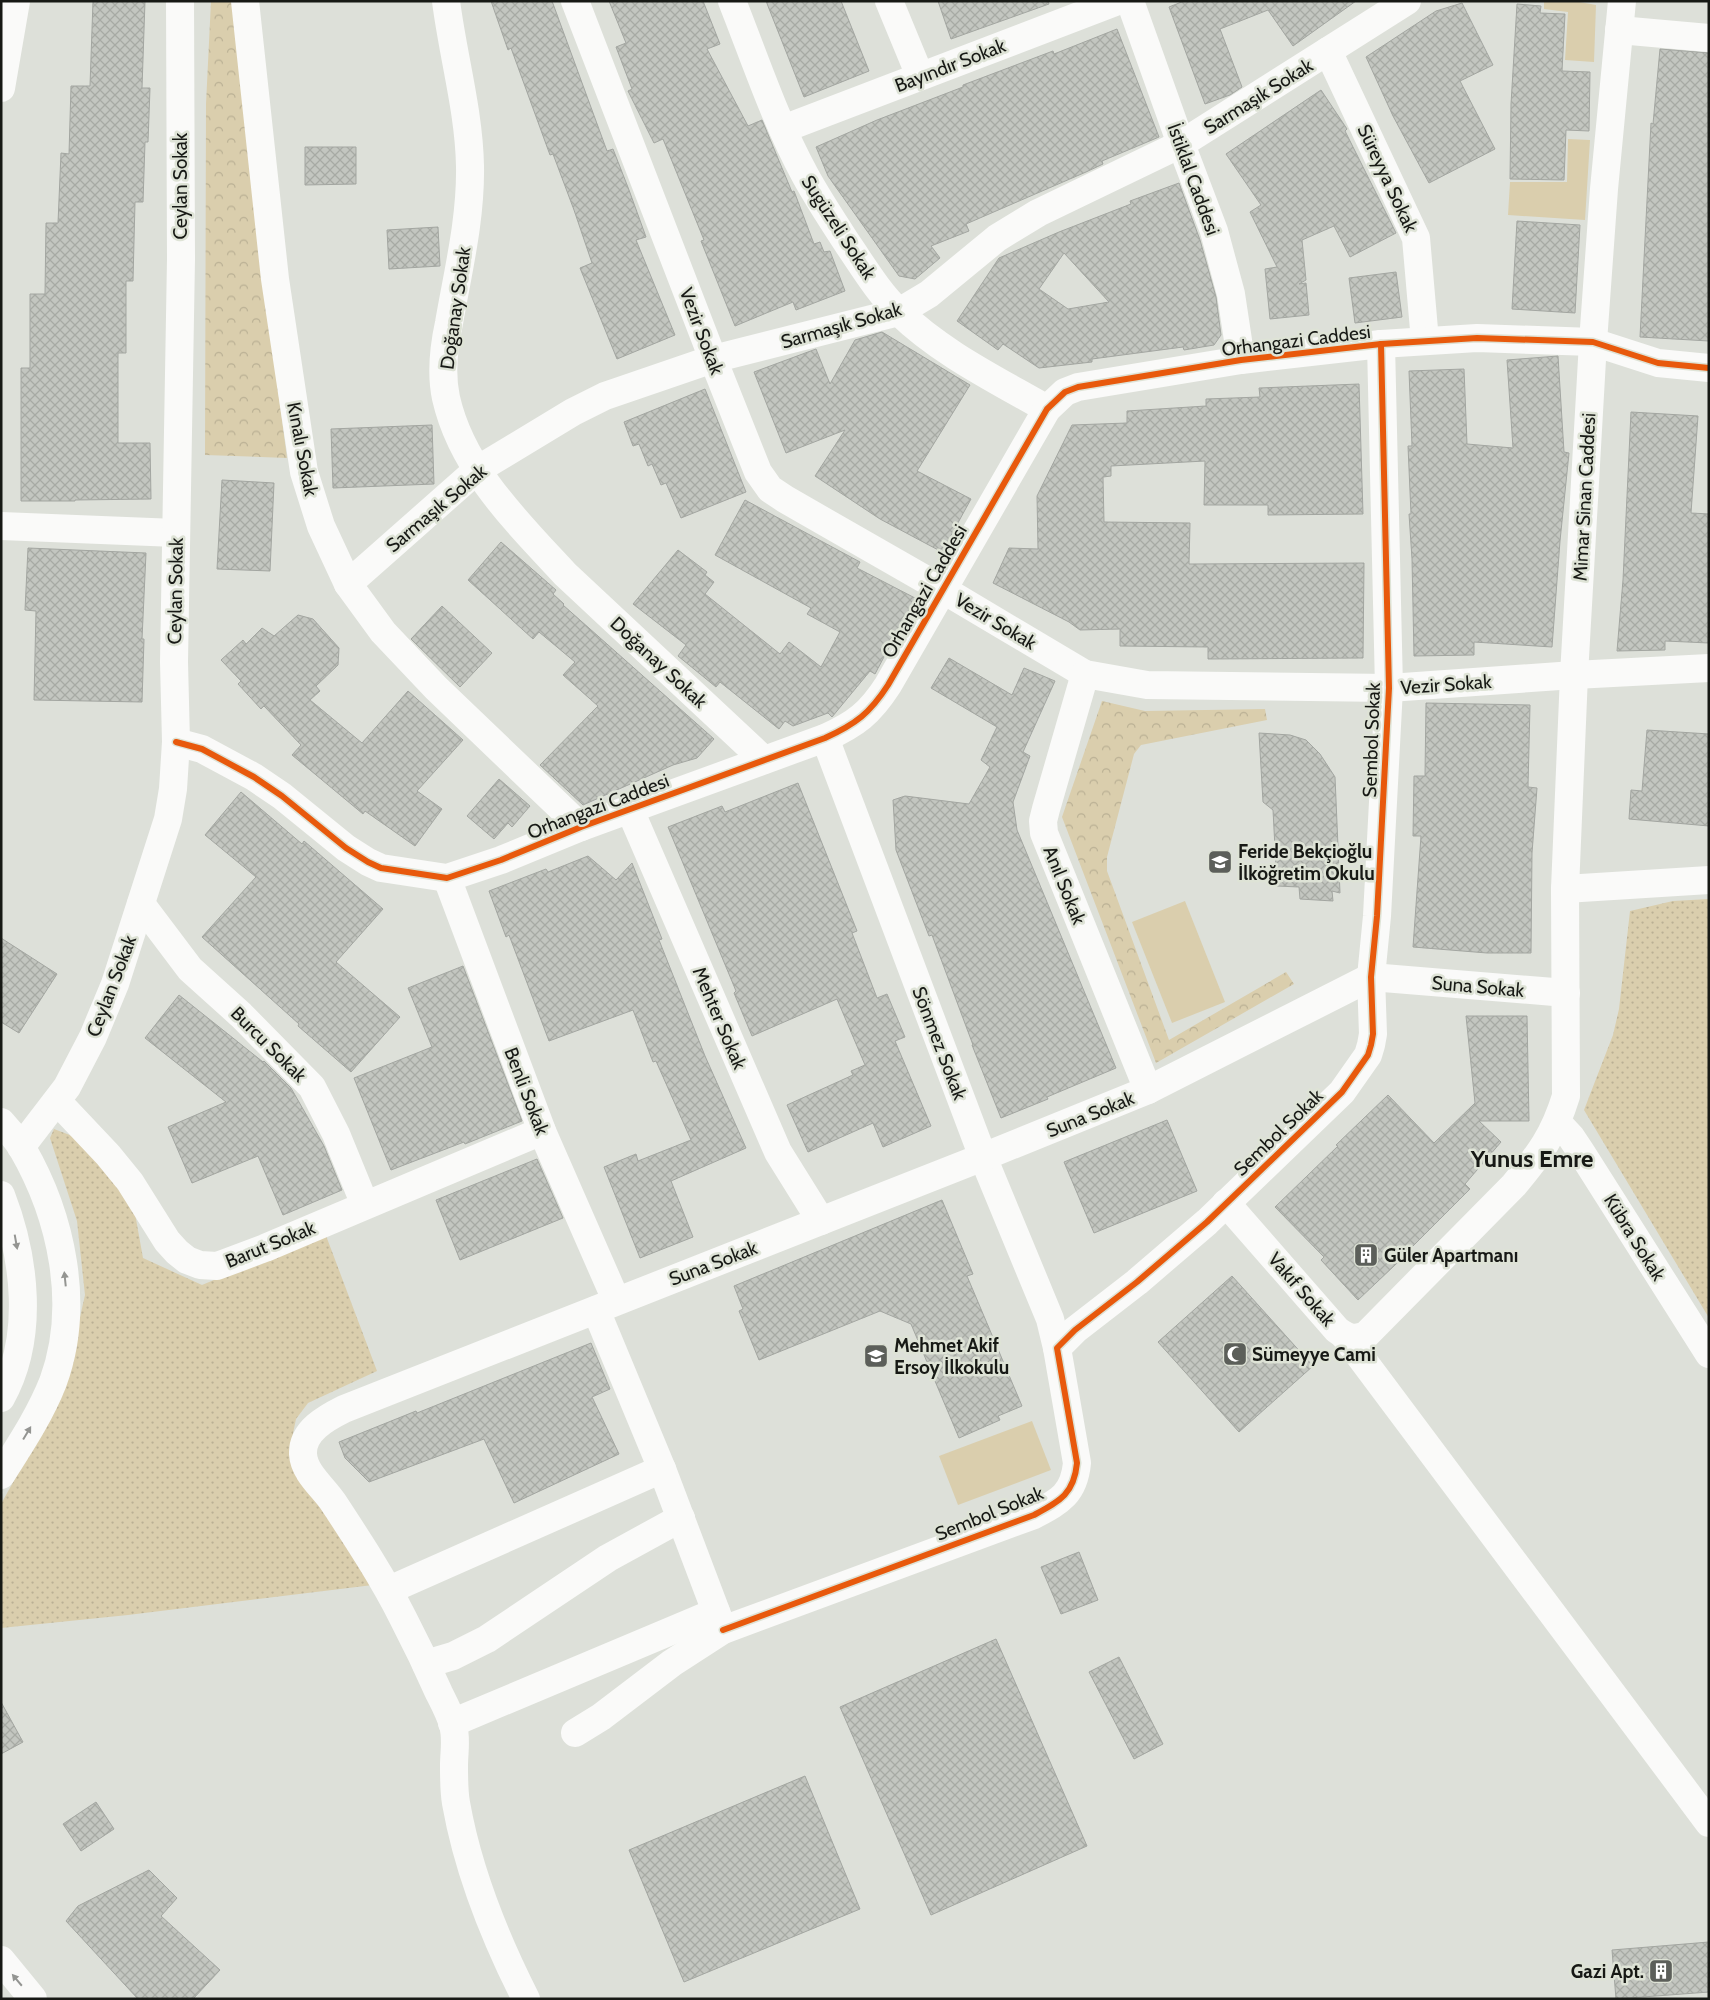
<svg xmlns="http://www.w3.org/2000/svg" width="1710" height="2000" font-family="Cabin,sans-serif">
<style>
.green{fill:#dacead}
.forest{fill:url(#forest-crowns)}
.park{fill:url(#park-dots)}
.building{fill:url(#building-cross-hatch);stroke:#a3a6a1;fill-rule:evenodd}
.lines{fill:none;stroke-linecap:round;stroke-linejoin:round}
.minor{stroke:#fafaf9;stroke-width:28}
.cycleway-casing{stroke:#dee3d6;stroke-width:9}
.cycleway{stroke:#e8590c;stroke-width:6}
.oneway{fill:#949592}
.labels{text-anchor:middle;stroke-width:5;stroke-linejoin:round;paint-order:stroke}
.street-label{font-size:19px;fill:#171915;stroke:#dee3d6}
.poi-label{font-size:19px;font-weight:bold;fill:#171915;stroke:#dee3d6;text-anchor:start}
.district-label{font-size:24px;font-weight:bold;fill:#171915;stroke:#dee3d6}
</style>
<defs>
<pattern id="forest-crowns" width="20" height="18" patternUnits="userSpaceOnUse" patternTransform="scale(1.25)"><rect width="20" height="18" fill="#dacead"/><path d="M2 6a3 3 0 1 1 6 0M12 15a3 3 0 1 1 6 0" fill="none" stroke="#bab094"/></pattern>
<pattern id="park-dots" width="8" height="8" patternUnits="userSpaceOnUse" patternTransform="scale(1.25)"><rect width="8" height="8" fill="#dacead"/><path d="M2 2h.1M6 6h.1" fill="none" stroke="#bab094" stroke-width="1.8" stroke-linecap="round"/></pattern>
<pattern id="building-cross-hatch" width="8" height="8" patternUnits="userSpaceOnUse" patternTransform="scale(1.25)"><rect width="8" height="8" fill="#c3c6c0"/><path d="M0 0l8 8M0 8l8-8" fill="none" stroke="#a7aaa4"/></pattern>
</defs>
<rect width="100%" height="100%" fill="#dde0d9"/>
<g class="green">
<polygon points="1544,1 1574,1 1596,5 1594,62 1565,60 1568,12 1544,9"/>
<polygon points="1568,139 1590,140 1585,220 1508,215 1510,182 1567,182"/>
<polygon points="1185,901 1225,1002 1172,1023 1132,922"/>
<polygon points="1032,1421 1051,1470 958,1505 939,1456"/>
</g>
<g class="forest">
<polygon points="211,1 236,1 258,239 287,458 205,455 206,104"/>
<polygon points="1102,701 1145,711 1265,709 1267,720 1141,745 1134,754 1107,857 1107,871 1169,1040 1286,972 1294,984 1156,1063 1062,817"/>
</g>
<g class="park">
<polygon points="1709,899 1709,1318 1584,1110 1613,1035 1619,1009 1630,911 1673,901"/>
<polygon points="54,1129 75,1137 122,1185 134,1208 143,1258 202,1285 325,1233 377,1371 308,1403 296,1419 289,1453 373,1585 128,1615 1,1628 1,1504 31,1450 66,1379 85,1295 77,1221 50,1138"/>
</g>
<g class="building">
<polygon points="93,1 145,1 142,88 150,88 148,142 145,142 143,202 135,202 133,281 126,281 126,353 118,353 118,443 150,443 151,499 75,500 75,501 21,501 21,368 30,368 30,294 45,294 46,223 58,223 61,153 69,154 71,86 90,86"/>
<polygon points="491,1 552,1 607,151 613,149 629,190 646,237 636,240 675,335 617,359 580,268 592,263 574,210 553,154 550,155 511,48 508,50"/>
<polygon points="609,1 703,1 720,44 707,49 748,126 762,120 792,192 794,191 814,244 820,242 824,252 830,251 845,291 796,310 793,302 735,326 701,241 704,240 663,139 654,143 628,91 632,89 616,47 626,43"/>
<polygon points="766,1 841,1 869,71 804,97"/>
<polygon points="938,1 1048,1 1049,4 951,39"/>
<polygon points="1184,1 1356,1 1293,46 1268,10 1220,29 1242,87 1230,95 1205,104 1169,7"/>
<polygon points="1462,3 1493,65 1460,81 1495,149 1429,183 1393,116 1366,57 1436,11"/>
<polygon points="1517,4 1541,6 1540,13 1565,14 1562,71 1590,72 1589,131 1566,130 1564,180 1510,179 1511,104"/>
<polygon points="1117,29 1159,137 1102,161 1103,164 1086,172 966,224 969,231 931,246 940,258 915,279 899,276 828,176 816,147 877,120 963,87 963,85 1053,51 1054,54"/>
<polygon points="1660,49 1709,53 1709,341 1640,337 1651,123 1653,124"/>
<polygon points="1321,90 1347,129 1345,131 1396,233 1350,257 1334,226 1302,240 1306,280 1299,284 1306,283 1309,315 1270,319 1265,269 1277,267 1250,212 1261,205 1226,154"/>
<polygon points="305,147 356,147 356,184 305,185"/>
<path d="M 1179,183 L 1200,240 L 1216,297 L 1221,335 L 1214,345 L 1184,350 L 1183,347 L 1092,359 L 1092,362 L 1039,368 L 1003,344 L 998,350 L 957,321 L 999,258 L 1059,232 L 1131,204 L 1130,201 ZM 1064,253 L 1109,302 L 1068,309 L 1039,289 Z"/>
<polygon points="1517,221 1580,225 1575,313 1512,309"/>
<polygon points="438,227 440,266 389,269 387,230"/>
<polygon points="1396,272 1402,317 1355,323 1349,278"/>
<polygon points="882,332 970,385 917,471 971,499 942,552 880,519 815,476 845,430 786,453 754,372 816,349 830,384 855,340"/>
<polygon points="1558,356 1564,452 1569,453 1560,541 1552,647 1474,642 1474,655 1414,656 1412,559 1409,514 1411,514 1408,446 1412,446 1409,371 1464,369 1467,444 1513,448 1507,360"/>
<polygon points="1359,384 1363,514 1268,515 1268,505 1204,505 1205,461 1111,466 1111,476 1103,477 1104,522 1190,523 1189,564 1364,563 1363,658 1208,659 1208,647 1120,646 1120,629 1080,630 1069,622 993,583 1009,548 1038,549 1037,496 1072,425 1127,423 1127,411 1206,406 1206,399 1260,397 1259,388"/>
<polygon points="705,389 746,492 681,518 666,483 661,485 652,464 648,466 639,444 633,446 624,422"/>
<polygon points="1631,412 1698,416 1691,513 1709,514 1709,643 1665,641 1665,650 1617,651 1623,580"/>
<polygon points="432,425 434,484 333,488 331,429"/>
<polygon points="222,480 274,483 270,571 217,569"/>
<polygon points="745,500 860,562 857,568 915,598 875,674 870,671 832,717 828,713 793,726 785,721 779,729 720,682 716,687 678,656 686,645 633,604 678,550 707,572 705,575 714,582 705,594 780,654 789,642 821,667 840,632 807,614 811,608 715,555"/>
<polygon points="501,542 556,590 553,594 564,604 563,605 714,739 697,758 673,765 583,805 540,765 598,706 563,675 575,662 539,632 533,639 468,580"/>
<polygon points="28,548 146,553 142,639 144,639 142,702 34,700 36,611 25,610"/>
<polygon points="442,606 492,653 460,687 411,639"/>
<polygon points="298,615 313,619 339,648 338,665 316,686 320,691 310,700 362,743 408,691 463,740 417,791 442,809 415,846 365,811 363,814 292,755 301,745 264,706 261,709 238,684 241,681 221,660 243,640 246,644 262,628 274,636"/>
<polygon points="949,658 1012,695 1024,668 1055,681 1023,752 1030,756 1013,802 1017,830 1116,1068 1047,1097 1048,1099 1001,1118 972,1045 973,1045 932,935 929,936 896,850 893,800 905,796 969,804 990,767 981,760 997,727 931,688"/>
<polygon points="1426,703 1530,705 1528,787 1537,788 1532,853 1531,953 1487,953 1413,947 1421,836 1413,836 1414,776 1425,776"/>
<polygon points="1647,730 1709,734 1709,826 1629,819 1631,790 1642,791"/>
<polygon points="1259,733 1290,735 1306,740 1320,754 1335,777 1340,893 1332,891 1333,901 1300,899 1299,887 1277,886 1273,810 1263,802"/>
<polygon points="499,779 530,806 512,827 508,823 494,839 467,816"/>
<polygon points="798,783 857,931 852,933 877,998 887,994 905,1037 895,1041 931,1126 883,1147 873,1123 808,1152 787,1105 853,1075 851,1071 865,1065 837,999 752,1036 734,993 736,991 668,827 722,806 725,812"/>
<polygon points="241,792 302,844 304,841 383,909 336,962 400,1017 351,1072 298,1026 299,1024 202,937 256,877 205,835"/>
<polygon points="588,856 616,880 632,863 662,939 659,940 705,1056 746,1148 671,1181 693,1237 640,1258 604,1167 636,1154 638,1161 691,1140 656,1061 653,1062 633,1010 549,1041 509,935 506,937 489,891 546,869 548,872"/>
<polygon points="1,938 57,974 19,1033 1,1022"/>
<polygon points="463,966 522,1121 465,1144 464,1142 391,1170 354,1078 432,1047 408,988"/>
<polygon points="179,995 263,1062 264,1061 291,1088 324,1146 342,1190 283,1215 258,1156 192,1183 168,1127 226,1102 145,1038"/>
<polygon points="1466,1016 1527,1016 1529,1121 1479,1121 1501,1142 1465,1184 1470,1189 1411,1248 1412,1249 1358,1300 1321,1260 1324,1257 1275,1207 1338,1146 1336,1145 1388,1095 1434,1143 1475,1103"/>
<polygon points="1167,1120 1197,1191 1094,1233 1064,1162"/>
<polygon points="537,1159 563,1218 460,1260 436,1200"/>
<polygon points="942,1200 973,1274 967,1276 1022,1406 998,1416 1000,1420 959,1438 911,1324 880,1311 759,1360 739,1311 743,1309 734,1286"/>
<polygon points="1232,1276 1313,1366 1239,1432 1158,1342"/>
<polygon points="591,1343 610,1389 592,1397 619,1454 514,1503 484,1439 369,1482 345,1458 339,1442 416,1411 417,1413"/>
<polygon points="1079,1552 1098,1600 1061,1614 1041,1567"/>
<polygon points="996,1639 1087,1846 931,1915 840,1707"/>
<polygon points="1119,1657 1163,1744 1134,1759 1089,1672"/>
<polygon points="1,1702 23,1742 1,1754"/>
<polygon points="805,1776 860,1909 684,1982 629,1850"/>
<polygon points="96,1802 114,1829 81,1851 63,1824"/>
<polygon points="149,1870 177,1898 161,1916 220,1970 193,1999 138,1999 66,1921 78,1906"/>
<polygon points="1709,1942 1709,1992 1616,1999 1612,1950"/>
</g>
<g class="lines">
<g class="minor">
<polyline points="245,1 275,279 304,472 321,526 348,584 383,632 436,688 581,827"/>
<path d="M 446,1 C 453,56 469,111 470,166 C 471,219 458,271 449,323 C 444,346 441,375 446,398 C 462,469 517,522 565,574 L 764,760"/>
<polyline points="575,1 713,359 758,472 770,489 785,499 942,589 1085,674 1147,685 1389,688 1574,675 1709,668"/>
<path d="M 732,1 C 755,59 775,120 805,175 C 818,199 834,223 849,246 C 864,268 879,293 899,312 C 941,353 997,380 1047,409"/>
<polyline points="889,1 920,76"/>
<polyline points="1130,1 1181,144 1214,231 1231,294 1241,360"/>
<polyline points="1619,30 1709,38"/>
<polyline points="1328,51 1416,238 1425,341"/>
<polyline points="1,88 16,1"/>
<polyline points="783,129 1118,1"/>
<polyline points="1,526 176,533"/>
<polyline points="348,584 477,470 573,412 605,396 713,359 899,312 929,294 997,238 1038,213 1181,144 1407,1"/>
<polyline points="1085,674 1046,809 1043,821 1044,833 1148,1090"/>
<polyline points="825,738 983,1157 1050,1319 1057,1348"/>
<path d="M 176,742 L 202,749 L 254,777 L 282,796 L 346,848 L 368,862 L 381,868 L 447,878 L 501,860 L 581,827 L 825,738 C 856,724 870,713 888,685 L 1047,409 L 1065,392 L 1078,387 L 1241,360 L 1381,344 L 1477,338 L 1593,342 L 1658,363 L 1709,368"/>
<polyline points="630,810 778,1152 821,1221"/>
<polyline points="447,878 542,1131 616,1300"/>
<polyline points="1565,889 1709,880"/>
<polyline points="141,904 190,969 241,1015 312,1087 336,1134 365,1205"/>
<polyline points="57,1101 108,1155 130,1182 167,1241 177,1252 187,1260 200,1265 217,1266 265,1248 542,1131"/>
<path d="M 1,1122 C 8,1130 17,1139 22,1148 C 62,1217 81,1306 53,1382 C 40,1415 20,1445 1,1475"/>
<polyline points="1558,1123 1571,1137 1581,1152 1709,1354"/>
<polyline points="21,1147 67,1087 93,1037 115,984 168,819 173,789 176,742 174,662 181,259 180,1"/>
<path d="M 1,1195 C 25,1257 35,1337 1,1398"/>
<path d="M 1226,1203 L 1337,1330 C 1348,1338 1354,1340 1366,1335 L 1514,1185 C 1540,1154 1554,1135 1566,1096 L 1565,889 L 1574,675 L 1593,342 L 1604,189 L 1622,1"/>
<polyline points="596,1310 662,1469 723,1630"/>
<polyline points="1344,1335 1709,1823"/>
<polyline points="389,1590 662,1469"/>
<polyline points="426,1664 453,1656 487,1639 608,1558 681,1518"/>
<polyline points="452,1723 716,1612"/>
<path d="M 575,1733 L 601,1717 L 672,1663 L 723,1630 L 1034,1515 C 1060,1501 1074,1494 1077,1463 L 1057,1348 L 1075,1330 L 1137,1282 L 1207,1222 L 1342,1092 L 1368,1055 L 1371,1045 L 1373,1034 L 1371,977 L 1377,916 L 1389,688 L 1381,344"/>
<polyline points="1,1960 33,1999"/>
<path d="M 526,1999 C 495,1938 468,1871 456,1803 C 454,1792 454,1778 454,1766 C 454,1751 457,1739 453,1725 C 450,1714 444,1703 439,1693 C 428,1668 416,1643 403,1618 C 383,1578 358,1540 333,1502 C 323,1487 304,1473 303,1454 C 302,1431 326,1418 344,1409 L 978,1159 L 1148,1090 L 1371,977 L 1566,993"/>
</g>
<defs>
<g id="cycleway">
<path d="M 176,742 L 202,749 L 254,777 L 282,796 L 346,848 L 368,862 L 381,868 L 447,878 L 501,860 L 581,827 L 825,738 C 856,724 870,713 888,685 L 1047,409 L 1065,392 L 1078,387 L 1241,360 L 1381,344 L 1477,338 L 1593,342 L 1658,363 L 1709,368"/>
<path d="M 723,1630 L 1034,1515 C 1060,1501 1074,1494 1077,1463 L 1057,1348 L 1075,1330 L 1137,1282 L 1207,1222 L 1342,1092 L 1368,1055 L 1371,1045 L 1373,1034 L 1371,977 L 1377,916 L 1389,688 L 1381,344"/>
</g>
</defs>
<use href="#cycleway" class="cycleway-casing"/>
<use href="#cycleway" class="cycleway"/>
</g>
<defs><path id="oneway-solid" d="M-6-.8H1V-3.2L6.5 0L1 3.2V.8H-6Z" transform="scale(1.25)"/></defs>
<g class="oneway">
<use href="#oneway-solid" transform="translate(16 1242) rotate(80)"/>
<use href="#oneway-solid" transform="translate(65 1279) rotate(-96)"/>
<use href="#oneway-solid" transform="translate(27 1433) rotate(-59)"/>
<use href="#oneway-solid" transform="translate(17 1980) rotate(-130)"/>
</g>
<defs>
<symbol id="school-square" viewBox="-11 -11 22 22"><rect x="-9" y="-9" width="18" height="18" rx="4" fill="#5c5f5a" stroke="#dee3d6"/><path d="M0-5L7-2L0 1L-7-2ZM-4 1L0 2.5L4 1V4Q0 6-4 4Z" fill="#fff"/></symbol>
<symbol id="building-square" viewBox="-11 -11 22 22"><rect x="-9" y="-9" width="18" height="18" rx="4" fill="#5c5f5a" stroke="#dee3d6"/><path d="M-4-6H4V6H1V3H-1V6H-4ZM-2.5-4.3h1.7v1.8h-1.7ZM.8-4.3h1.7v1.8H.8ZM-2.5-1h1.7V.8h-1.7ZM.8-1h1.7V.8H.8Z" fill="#fff"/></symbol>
<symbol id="mosque-square" viewBox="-11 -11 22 22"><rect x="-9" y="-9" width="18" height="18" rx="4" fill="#5c5f5a" stroke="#dee3d6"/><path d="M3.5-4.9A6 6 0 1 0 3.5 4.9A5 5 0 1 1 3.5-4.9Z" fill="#fff"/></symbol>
</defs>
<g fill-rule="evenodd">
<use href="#school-square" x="1206" y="848" width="28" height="28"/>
<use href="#building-square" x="1352" y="1241" width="28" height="28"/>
<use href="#mosque-square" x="1221" y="1340" width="28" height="28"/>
<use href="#school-square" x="862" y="1342" width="28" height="28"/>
<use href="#building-square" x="1647" y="1957" width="28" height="28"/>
</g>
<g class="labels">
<g class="street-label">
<text transform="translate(950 65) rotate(-21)" y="7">Bayındır Sokak</text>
<text transform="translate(1258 96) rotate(-32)" y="7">Sarmaşık Sokak</text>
<text transform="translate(1388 178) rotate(65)" y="7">Süreyya Sokak</text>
<text transform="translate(1194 179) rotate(70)" y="7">İstiklal Caddesi</text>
<text transform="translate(180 186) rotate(-90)" y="7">Ceylan Sokak</text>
<text transform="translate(839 227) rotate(57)" y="7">Sugüzeli Sokak</text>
<text transform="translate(455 308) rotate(-82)" y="7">Doğanay Sokak</text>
<text transform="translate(841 325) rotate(-16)" y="7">Sarmaşık Sokak</text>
<text transform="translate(702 331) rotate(69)" y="7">Vezir Sokak</text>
<text transform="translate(1296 340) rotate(-7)" y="7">Orhangazi Caddesi</text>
<text transform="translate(303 449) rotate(79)" y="7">Kınalı Sokak</text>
<text transform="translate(1584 497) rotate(-87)" y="7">Mimar Sinan Caddesi</text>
<text transform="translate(436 508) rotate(-40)" y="7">Sarmaşık Sokak</text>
<text transform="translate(175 591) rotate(-89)" y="7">Ceylan Sokak</text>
<text transform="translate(924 591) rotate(-60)" y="7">Orhangazi Caddesi</text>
<text transform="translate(996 621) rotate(31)" y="7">Vezir Sokak</text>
<text transform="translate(659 662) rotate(43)" y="7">Doğanay Sokak</text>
<text transform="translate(1446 684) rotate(-4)" y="7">Vezir Sokak</text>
<text transform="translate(1371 740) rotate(-88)" y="7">Sembol Sokak</text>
<text transform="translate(598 806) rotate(-21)" y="7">Orhangazi Caddesi</text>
<text transform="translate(1065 885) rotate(68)" y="7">Anıl Sokak</text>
<text transform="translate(111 986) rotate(-69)" y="7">Ceylan Sokak</text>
<text transform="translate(1478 986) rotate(5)" y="7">Suna Sokak</text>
<text transform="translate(720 1018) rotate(67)" y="7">Mehter Sokak</text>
<text transform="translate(940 1043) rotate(69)" y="7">Sönmez Sokak</text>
<text transform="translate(269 1044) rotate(45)" y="7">Burcu Sokak</text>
<text transform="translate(527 1091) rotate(69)" y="7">Benli Sokak</text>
<text transform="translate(1090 1114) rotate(-22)" y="7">Suna Sokak</text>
<text transform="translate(1278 1132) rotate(-44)" y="7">Sembol Sokak</text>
<text transform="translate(1635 1237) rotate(58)" y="7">Kübra Sokak</text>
<text transform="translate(270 1244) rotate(-22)" y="7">Barut Sokak</text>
<text transform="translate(713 1263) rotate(-21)" y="7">Suna Sokak</text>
<text transform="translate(1302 1289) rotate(49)" y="7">Vakıf Sokak</text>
<text transform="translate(989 1513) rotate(-22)" y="7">Sembol Sokak</text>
</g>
<g class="poi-label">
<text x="1238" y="858">Feride Bekçioğlu<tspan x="1238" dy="22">İlköğretim Okulu</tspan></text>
<text x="1384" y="1262">Güler Apartmanı</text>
<text x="894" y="1352">Mehmet Akif<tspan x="894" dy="22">Ersoy İlkokulu</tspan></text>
<text x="1252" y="1361">Sümeyye Cami</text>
<text x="1644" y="1978" text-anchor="end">Gazi Apt.</text>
</g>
<g class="district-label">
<text x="1532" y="1167">Yunus Emre</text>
</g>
</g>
<rect width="1710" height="2000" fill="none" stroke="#171915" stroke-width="5"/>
</svg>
